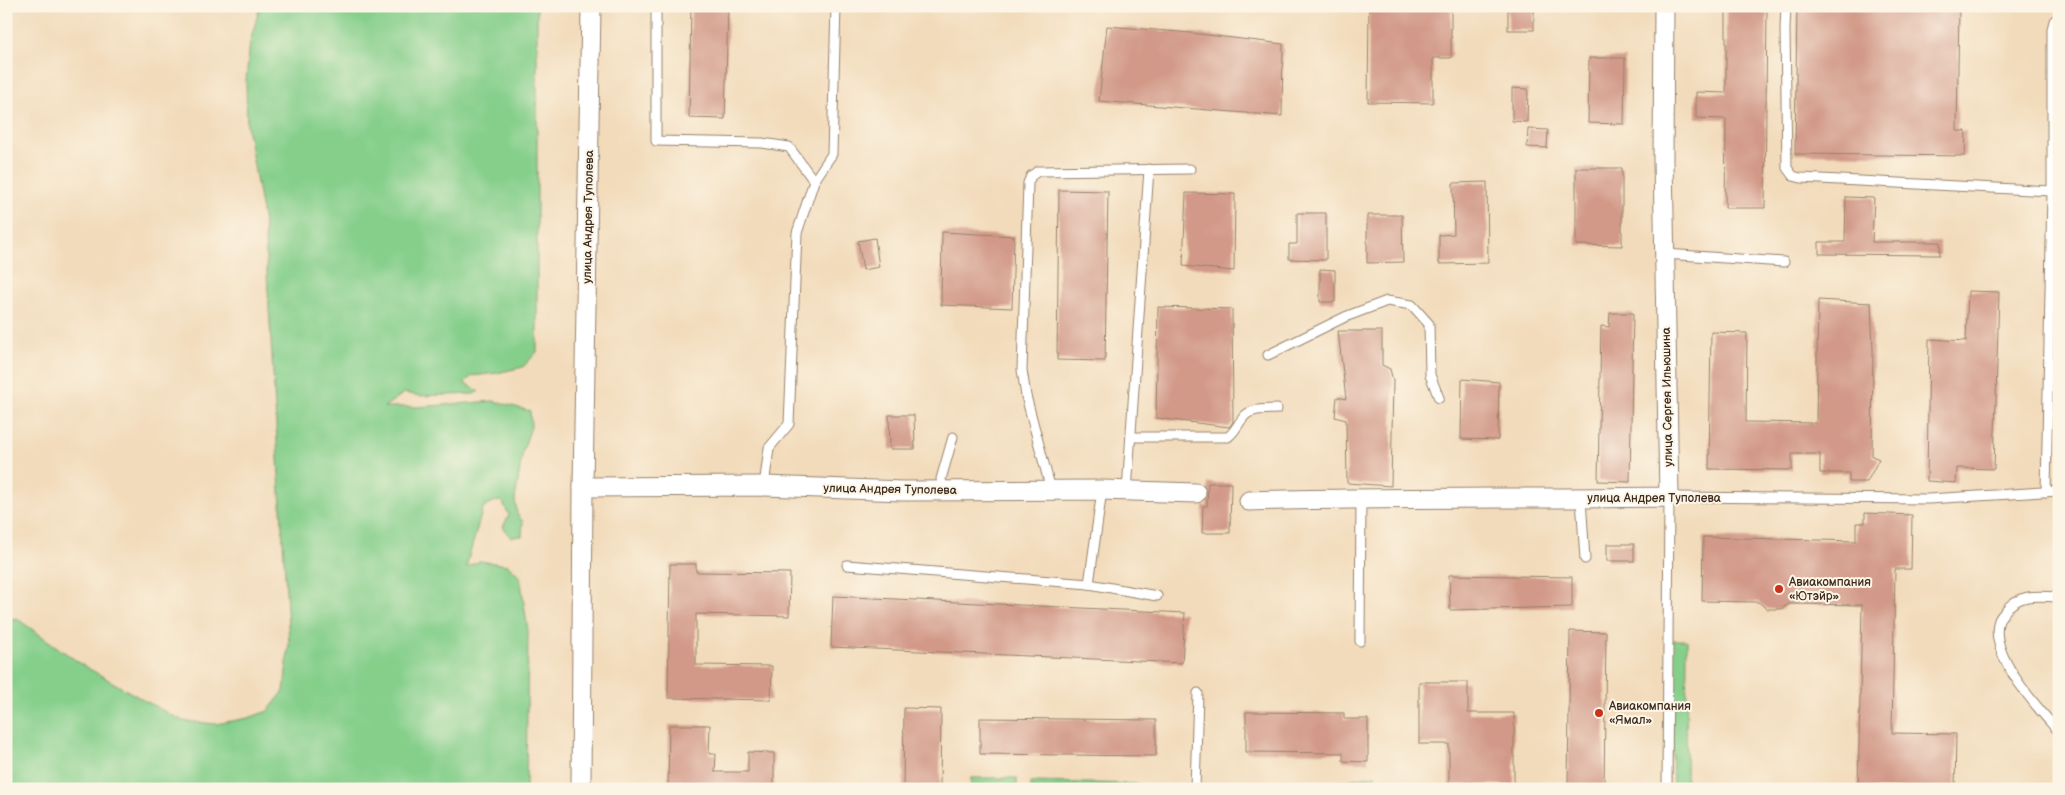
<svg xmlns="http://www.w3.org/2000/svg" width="2065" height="795" font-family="'Balsamiq Sans',sans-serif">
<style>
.green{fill:#85cf8b;stroke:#607c54}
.forest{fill:#6cb277;stroke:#546e4a}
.building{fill:#d29988}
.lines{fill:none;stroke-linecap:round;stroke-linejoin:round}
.service-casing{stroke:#96826c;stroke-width:11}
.minor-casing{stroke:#96826c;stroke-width:21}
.service{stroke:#fff;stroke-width:9}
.minor{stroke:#fff;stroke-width:19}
.poi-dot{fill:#c8321e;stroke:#fcf5e5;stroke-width:2}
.labels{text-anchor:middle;stroke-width:4;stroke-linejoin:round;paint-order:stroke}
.street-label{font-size:12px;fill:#3b2a1e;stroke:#fcf5e5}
.poi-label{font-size:12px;fill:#3b2a1e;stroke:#fcf5e5;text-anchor:start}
</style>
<rect width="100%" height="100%" fill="#fcf5e5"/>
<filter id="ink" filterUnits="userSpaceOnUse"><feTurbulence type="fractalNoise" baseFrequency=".02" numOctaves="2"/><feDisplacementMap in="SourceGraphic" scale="10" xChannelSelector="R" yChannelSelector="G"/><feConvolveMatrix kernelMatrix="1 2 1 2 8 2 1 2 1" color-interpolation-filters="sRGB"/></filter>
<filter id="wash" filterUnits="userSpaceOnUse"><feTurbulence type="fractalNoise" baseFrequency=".0096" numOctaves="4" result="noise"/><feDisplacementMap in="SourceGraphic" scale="20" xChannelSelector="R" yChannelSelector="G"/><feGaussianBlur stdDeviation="1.12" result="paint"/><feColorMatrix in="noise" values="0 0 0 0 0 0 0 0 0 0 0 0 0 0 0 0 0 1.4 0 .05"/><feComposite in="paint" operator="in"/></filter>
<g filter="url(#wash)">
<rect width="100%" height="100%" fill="#f2dbbb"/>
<g class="green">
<polygon points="260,6 537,6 537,352 523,367 497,373 472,376 464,383 479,391 474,394 420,396 404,393 384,407 417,407 494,401 530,411 531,427 523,450 515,499 517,514 523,522 522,536 510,537 503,527 509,515 502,501 492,502 483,508 466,567 480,561 508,565 520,576 528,631 526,789 6,789 6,621 16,618 81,664 147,702 183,721 216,724 248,718 268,711 284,691 289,642 264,223 247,126 246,80 250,42"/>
<polygon points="1670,640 1687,640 1686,789 1673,789"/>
<rect x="971" y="778" width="46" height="11"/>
<polygon points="1031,782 1138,784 1138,789 1031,789"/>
</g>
<polygon class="forest" points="1375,775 1382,789 1302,789"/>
<g id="blocks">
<g class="building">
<polygon points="691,6 728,6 725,119 689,118"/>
<polygon points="1369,6 1451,6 1451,58 1433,58 1433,103 1368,102"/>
<rect x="1508" y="6" width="26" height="24"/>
<polygon points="1726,6 1767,6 1765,208 1725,208 1726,119 1696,118 1696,92 1726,93"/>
<polygon points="1797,6 1959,6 1957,131 1966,131 1965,156 1795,154"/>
<polygon points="1107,26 1191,33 1283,44 1282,116 1099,101"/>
<polygon points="1589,58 1625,58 1624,124 1588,123"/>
<polygon points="1512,88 1528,89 1527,122 1512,121"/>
<polygon points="1528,129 1548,130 1547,148 1527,147"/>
<polygon points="1576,168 1622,168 1622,246 1576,245"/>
<polygon points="1487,182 1488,263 1439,264 1439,235 1454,234 1453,183"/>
<polygon points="1059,190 1108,191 1105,361 1057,360"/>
<polygon points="1186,193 1235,194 1234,271 1183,266"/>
<polygon points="1846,197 1874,198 1872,242 1940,242 1940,255 1819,254 1819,242 1845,242"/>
<polygon points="1297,213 1326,213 1326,260 1289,259 1289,244 1297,244"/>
<polygon points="1367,215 1402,215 1403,262 1367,263"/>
<polygon points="942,232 1014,236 1012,308 941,305"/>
<polygon points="875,238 879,267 863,270 858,241"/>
<polygon points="1320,269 1335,270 1335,302 1320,302"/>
<polygon points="1968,291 1999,292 1994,469 1957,468 1956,483 1927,481 1929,339 1966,341"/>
<polygon points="1818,300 1871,303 1873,350 1872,456 1879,459 1867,482 1849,482 1849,473 1820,473 1820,454 1792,454 1792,470 1709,469 1711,332 1747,333 1746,422 1816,423"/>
<polygon points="1158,307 1232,309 1233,422 1229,427 1156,418"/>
<polygon points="1610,313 1633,313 1630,482 1598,481 1601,326 1609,327"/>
<polygon points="1338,331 1382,331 1382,365 1390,369 1393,381 1391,486 1347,483 1346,420 1335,417 1337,397 1346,399"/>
<polygon points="1462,379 1499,382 1498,440 1461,439"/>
<polygon points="889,415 914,415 915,449 890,449"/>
<polygon points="1208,483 1231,483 1230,533 1202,533 1203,506 1207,506"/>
<polygon points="1865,513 1912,515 1911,569 1895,569 1892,733 1956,734 1955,789 1858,789 1862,605 1789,604 1781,609 1768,609 1758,602 1702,601 1703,537 1856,541 1856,523 1865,523"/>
<rect x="1607" y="544" width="27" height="17"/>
<polygon points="670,564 696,564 696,572 790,573 789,616 696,614 696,665 772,666 771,700 668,698"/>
<polygon points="1449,575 1572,577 1572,607 1450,610"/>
<polygon points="833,596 1185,613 1182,663 831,647"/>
<polygon points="1570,631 1606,632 1604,787 1568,786"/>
<polygon points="1419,682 1468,682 1468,713 1514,713 1514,785 1449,785 1449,744 1419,744"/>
<polygon points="904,708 941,709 940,789 903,789"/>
<polygon points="1246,712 1344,713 1344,719 1368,719 1368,762 1343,761 1343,753 1246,752"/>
<polygon points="980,718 1156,720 1156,756 980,754"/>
<polygon points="669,725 710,725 709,754 716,754 715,772 748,772 748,752 774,753 774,789 668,789"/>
</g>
</g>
</g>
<g filter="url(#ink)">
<use href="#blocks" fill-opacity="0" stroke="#96826c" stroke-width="1"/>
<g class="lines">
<defs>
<g id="service">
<polyline points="656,6 656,141 762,143 789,147 814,181 797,233 789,424 769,448 764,486"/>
<polyline points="1786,6 1785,29 1787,168 1793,176 1801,178 2052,191 2052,29 2054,21 2059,17"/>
<polyline points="814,181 832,154 836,6"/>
<polyline points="1665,254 1784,262"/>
<polyline points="1268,355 1345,317 1387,301 1412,305 1429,324 1430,375 1439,398"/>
<path d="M 1131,437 L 1228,437 C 1236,431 1237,425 1243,418 C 1249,408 1266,410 1277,409"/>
<polyline points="1051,490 1026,396 1022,370 1028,183 1031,176 1038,171 1190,169"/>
<polyline points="944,491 941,479 953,437"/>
<polyline points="1127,491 1149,169"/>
<polyline points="2046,492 2052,191 2059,191"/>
<polyline points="1581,499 1585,559"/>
<polyline points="847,565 1089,584 1157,596"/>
<polyline points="1089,584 1102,490"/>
<path d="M 2059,597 C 2039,596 2019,593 2006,610 C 2004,613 2000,617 1999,620 C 1987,654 2038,708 2059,732"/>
<polyline points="1360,641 1361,498"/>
<polyline points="1195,789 1198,693"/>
<polyline points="1667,789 1669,497 1928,499 2059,491"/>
</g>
<g id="minor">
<polyline points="583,487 764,486 903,491 1102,490 1196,493"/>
<path d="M 1249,501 C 1389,497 1529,499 1669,497 L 1663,160 L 1664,6"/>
<polyline points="581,789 583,487 591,6"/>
</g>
</defs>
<use href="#service" class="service-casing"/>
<use href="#minor" class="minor-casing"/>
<use href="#service" class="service"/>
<use href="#minor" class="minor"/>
</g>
</g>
<g class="poi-dot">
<circle cx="1779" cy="589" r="5"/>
<circle cx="1599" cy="713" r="5"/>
</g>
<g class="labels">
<g class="street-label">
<text transform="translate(588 217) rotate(-89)" y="4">улица Андрея Туполева</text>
<text transform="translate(1667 397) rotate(-91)" y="4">улица Сергея Ильюшина</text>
<text transform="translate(890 489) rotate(1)" y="4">улица Андрея Туполева</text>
<text x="1654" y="502">улица Андрея Туполева</text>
</g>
<g class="poi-label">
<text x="1789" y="586">Авиакомпания<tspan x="1789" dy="14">«Ютэйр»</tspan></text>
<text x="1609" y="710">Авиакомпания<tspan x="1609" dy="14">«Ямал»</tspan></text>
</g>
</g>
<rect width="2065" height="795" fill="none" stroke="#fcf5e5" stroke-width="25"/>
</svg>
